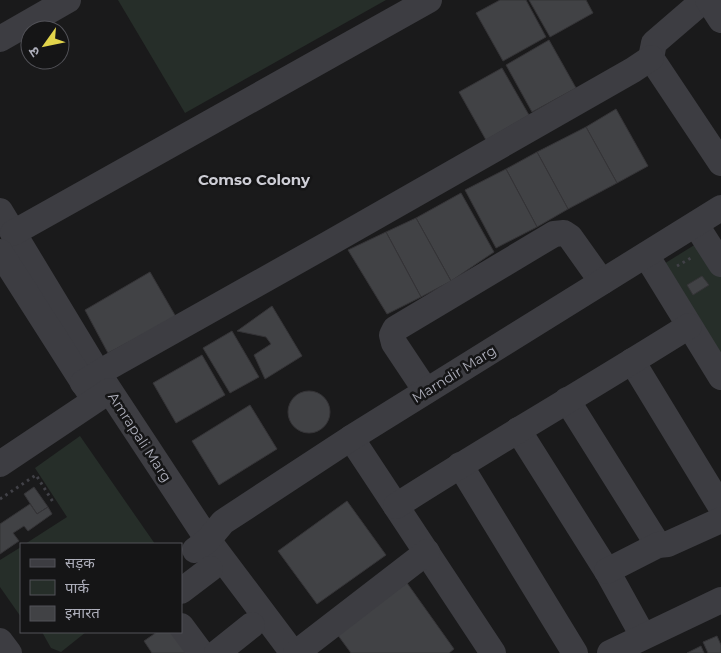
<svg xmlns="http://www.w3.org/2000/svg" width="721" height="653" font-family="Montserrat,'Noto Sans Devanagari',sans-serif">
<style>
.green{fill:#262e29}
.building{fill:#414245;stroke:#353437}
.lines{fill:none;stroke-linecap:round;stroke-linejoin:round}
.path{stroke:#414147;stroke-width:3;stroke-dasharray:2.5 4;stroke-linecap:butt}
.minor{stroke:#3d3d42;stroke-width:26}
.labels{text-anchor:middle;stroke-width:5;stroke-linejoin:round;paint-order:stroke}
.street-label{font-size:14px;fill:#adaeba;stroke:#151516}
.neighbourhood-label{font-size:15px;font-weight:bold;fill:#ceced6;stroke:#151516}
</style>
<rect width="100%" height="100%" fill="#1a1a1b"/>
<g class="green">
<polygon points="118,0 386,0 185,113"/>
<polygon points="696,244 721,274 721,366 659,267"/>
<polygon points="80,436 155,544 25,544 67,517 35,468"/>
<polygon points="21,547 21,617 0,587 0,560"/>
<polygon points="42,632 86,632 61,652 51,648"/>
</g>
<g class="building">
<polygon points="500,0 526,0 546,37 503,61 476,13"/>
<polygon points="529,0 586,0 593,13 550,37"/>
<polygon points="549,40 576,88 532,112 506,65"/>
<polygon points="502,68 529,115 486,140 459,92"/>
<polygon points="616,109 648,166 617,183 586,127"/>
<polygon points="586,127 617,183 568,209 537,152"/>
<polygon points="537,152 568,209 537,227 506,169"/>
<polygon points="506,169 537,227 496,248 465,190"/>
<polygon points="461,193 494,252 451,281 416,218"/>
<polygon points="416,218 451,281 421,297 386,232"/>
<polygon points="386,232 421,297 387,314 348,250"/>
<polygon points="150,272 176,317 108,353 85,310"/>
<polygon points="702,276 709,285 693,295 687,285"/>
<polygon points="272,306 302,356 265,379 254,355 271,344 266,337 237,331"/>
<polygon points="232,331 259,377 230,393 203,348"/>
<polygon points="202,355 225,395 176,423 153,383"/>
<circle cx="309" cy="412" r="21"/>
<polygon points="250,405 277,449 219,485 192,441"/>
<polygon points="34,487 48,507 37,514 24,494"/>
<polygon points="347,501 386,555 317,604 278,551"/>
<polygon points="30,504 37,514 48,507 52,514 28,531 24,526 13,533 19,541 0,554 0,524"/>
<polygon points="407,583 454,649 449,653 351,653 337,634"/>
<polygon points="157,632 181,632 196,653 152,653 144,641"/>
<polygon points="717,636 721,645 721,653 708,653 703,642"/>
<polygon points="701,646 704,653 687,653"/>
</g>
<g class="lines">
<g class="path">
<polyline points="677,266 691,258"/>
<polyline points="0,499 36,475 53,502"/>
</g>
<g class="minor">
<polyline points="704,0 654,43 651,58 721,163"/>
<polyline points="708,0 721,20"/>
<polyline points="0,39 68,0"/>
<polyline points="0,211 98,373 208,540 293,653"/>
<polyline points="696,225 721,264"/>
<polyline points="13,233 429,0"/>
<polyline points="0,252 90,393"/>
<polyline points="646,255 721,377"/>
<polyline points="632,361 721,507"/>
<polyline points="83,383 109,367 328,244 633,70 651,58"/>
<polyline points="426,391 394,343 392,335 395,329 554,234 564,233 570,237 602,282"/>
<polyline points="567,400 658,545"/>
<polyline points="518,430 607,571 643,636"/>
<polyline points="351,438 493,653"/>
<polyline points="0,464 109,391"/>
<polyline points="460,465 575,653"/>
<path d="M 396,506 C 493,444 592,387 689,326"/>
<polyline points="195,550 208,540 223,522 351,438 721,208"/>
<polyline points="607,571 658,545 668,544 721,520"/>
<polyline points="181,591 210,569"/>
<polyline points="181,626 201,653"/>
<polyline points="0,641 9,653"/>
<polyline points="217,653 252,625"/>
<polyline points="296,653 427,552"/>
<polyline points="610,653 721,600"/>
</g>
</g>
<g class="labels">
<g class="street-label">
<text transform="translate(454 374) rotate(-32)" y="5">Marndir Marg</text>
<text transform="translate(140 437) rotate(57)" y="5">Amrapali Marg</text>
</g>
<g class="neighbourhood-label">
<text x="254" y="185">Comso Colony</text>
</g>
</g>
<rect x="20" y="543" width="162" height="90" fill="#151516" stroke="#525258"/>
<rect x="30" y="559" width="25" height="8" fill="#3d3d42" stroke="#525258"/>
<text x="65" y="568" font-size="15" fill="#adaeba">सड़क</text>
<rect x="30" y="580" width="25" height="15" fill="#262e29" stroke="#525258"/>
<text x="65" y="593" font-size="15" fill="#adaeba">पार्क</text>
<rect x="30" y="606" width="25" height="15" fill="#414245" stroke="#525258"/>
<text x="65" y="618" font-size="15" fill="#adaeba">इमारत</text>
<g transform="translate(45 45) rotate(237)"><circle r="24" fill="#151516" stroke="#525258"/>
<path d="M0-4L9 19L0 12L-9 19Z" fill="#e2d44b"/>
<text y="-8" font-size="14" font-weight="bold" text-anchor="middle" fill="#adaeba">उ</text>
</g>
</svg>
